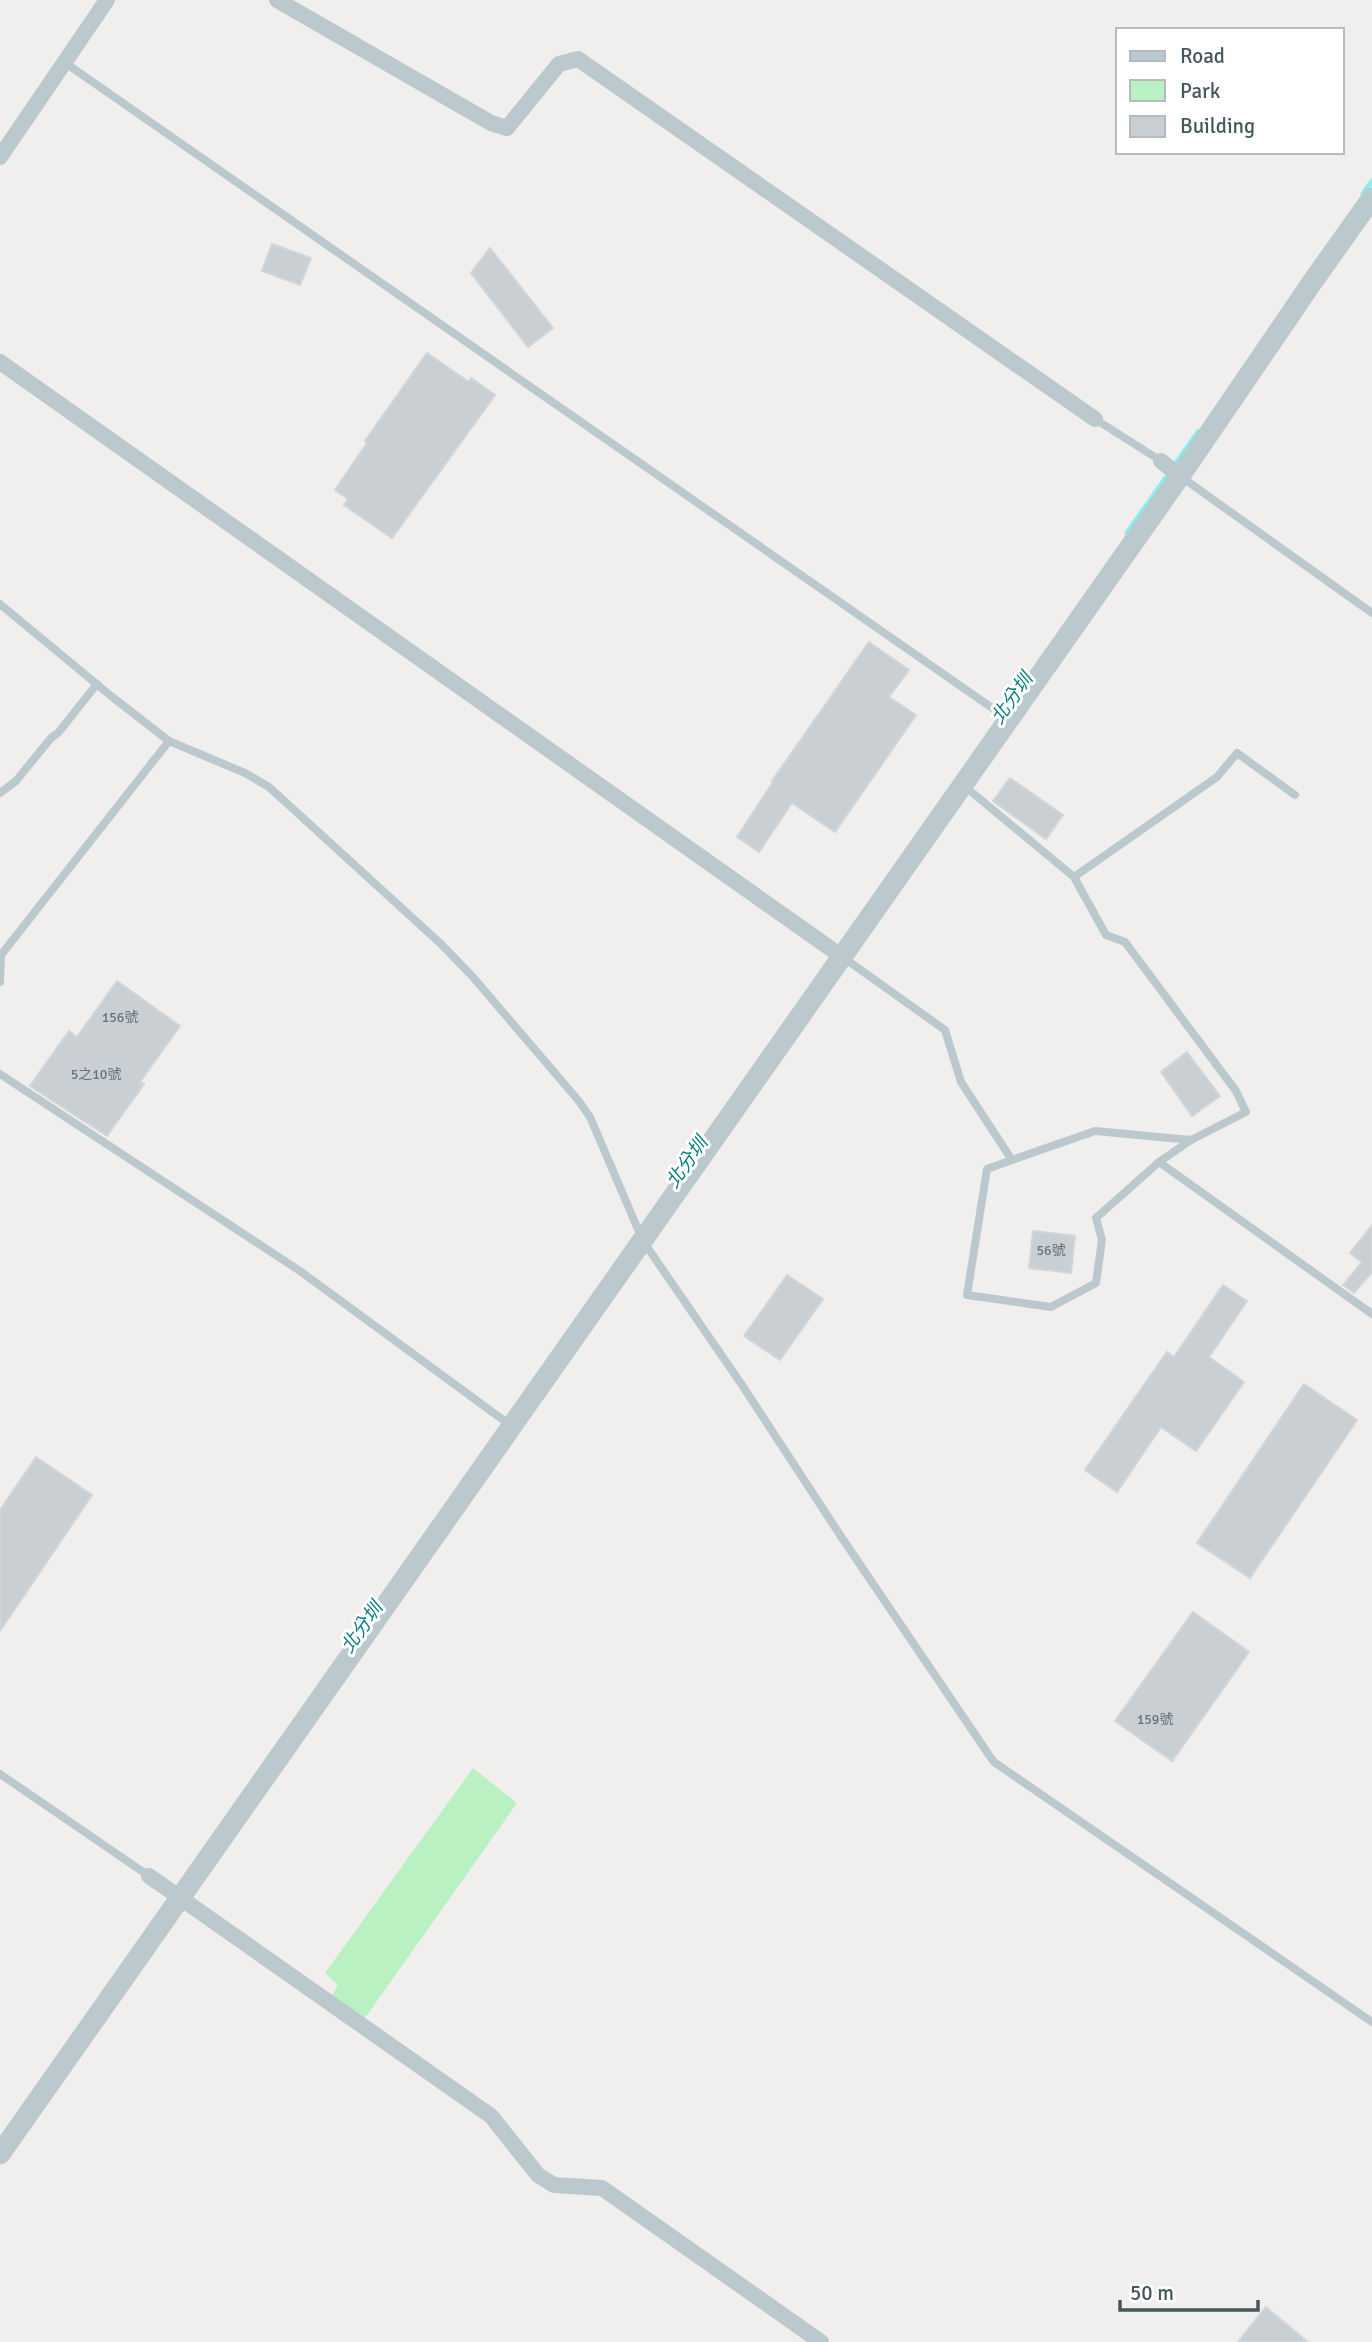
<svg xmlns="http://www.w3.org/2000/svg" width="1372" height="2342" font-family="Signika,'Noto Sans TC',sans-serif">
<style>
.green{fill:#b9f1c3}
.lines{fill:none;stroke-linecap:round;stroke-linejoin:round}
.stream{stroke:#84f0f1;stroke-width:5}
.building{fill:#cacfd3;stroke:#d1d6da;stroke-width:2}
.service{stroke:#bbc9ce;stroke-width:8}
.minor{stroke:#bbc9ce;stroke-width:16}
.tertiary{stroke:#bbc9ce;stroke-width:21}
.labels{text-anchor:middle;stroke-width:6;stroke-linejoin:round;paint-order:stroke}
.number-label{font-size:14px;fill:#66747a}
.water-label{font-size:19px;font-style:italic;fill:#088080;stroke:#fff}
</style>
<rect width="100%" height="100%" fill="#f1eeee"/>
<polygon class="green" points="473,1768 517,1803 365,2018 331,1997 338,1985 325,1973"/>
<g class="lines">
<g class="stream">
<polyline points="1363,194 1372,181"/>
<polyline points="1127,533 1198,432"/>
</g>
</g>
<g class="building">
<polygon points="272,244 311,258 300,285 262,271"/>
<polygon points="490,248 553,328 528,347 471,273"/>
<polygon points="427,353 469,382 471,378 495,395 392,538 344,505 348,499 335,490 367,443 365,441"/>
<polygon points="869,642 909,670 889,697 916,715 835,832 792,803 759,852 737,837 773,782 772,781"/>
<polygon points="1010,778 1063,815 1046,839 993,801"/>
<polygon points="117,981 180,1026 140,1082 144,1084 107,1136 30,1086 69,1031 77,1037"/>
<polygon points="1187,1052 1220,1096 1192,1116 1161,1072"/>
<polygon points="1372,1225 1372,1272 1354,1293 1343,1285 1362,1262 1350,1253"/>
<polygon points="1033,1231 1075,1236 1071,1273 1029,1268"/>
<polygon points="787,1275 823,1299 780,1360 744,1336"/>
<polygon points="1223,1285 1247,1301 1209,1357 1244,1382 1196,1451 1161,1427 1117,1492 1085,1470 1167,1352 1174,1357"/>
<polygon points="1304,1384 1357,1420 1250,1578 1197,1543"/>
<polygon points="36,1457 92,1495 0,1631 0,1510"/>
<polygon points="1193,1612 1249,1652 1172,1761 1115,1721"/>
<polygon points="1266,2307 1308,2342 1238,2342"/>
</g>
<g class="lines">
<g class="service">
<polyline points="64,62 1008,719"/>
<polyline points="1095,419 1161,461"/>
<polyline points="1180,476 1372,613"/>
<polyline points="0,604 111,696 169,741 245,773 269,787 441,944 472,976 578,1100 590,1117 643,1241 742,1385 842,1538 989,1755 994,1762 1372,2022"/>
<polyline points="963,785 1074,877 1106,935 1125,942 1236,1091 1246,1112 1191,1140 1095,1131 1012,1160"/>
<polyline points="0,793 16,781 51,738 58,733 97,684"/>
<polyline points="1074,877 1217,777 1237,753 1295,795"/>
<polyline points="844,958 945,1030 961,1082 1012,1160 987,1169 967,1295 1051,1307 1096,1283 1102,1240 1096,1218 1159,1162 1372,1314"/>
<polyline points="0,982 1,955 169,741"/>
<polyline points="0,1074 300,1271 510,1425"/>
<polyline points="1159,1162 1191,1140"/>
<polyline points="0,1774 149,1876"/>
</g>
<g class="minor">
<polyline points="277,0 491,123 507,128 559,64 578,59 1095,419"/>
<polyline points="0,157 107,0"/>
<polyline points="0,362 841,956"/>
<polyline points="1161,461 1180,476"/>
<polyline points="149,1876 491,2116 538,2175 554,2185 602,2188 821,2342"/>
</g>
<polyline class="tertiary" points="0,2154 1180,476 1313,281 1372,198"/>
</g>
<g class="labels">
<g class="number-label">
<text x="120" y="1022">156號</text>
<text x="96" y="1079">5之10號</text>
<text x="1051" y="1255">56號</text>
<text x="1155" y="1724">159號</text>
</g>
<g class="water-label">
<text transform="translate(1011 698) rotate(-55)" y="7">北分圳</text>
<text transform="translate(686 1162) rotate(-55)" y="7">北分圳</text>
<text transform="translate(361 1627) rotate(-55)" y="7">北分圳</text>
</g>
</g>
<rect x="1116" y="28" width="228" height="126" fill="#ffffff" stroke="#b5bbbe" stroke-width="2"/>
<rect x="1130" y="51" width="35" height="10" fill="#bbc9ce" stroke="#b5bbbe" stroke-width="2"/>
<text x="1180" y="63" font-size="21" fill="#45565c">Road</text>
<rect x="1130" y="80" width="35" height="21" fill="#b9f1c3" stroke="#b5bbbe" stroke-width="2"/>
<text x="1180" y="98" font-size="21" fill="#45565c">Park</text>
<rect x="1130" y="116" width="35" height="21" fill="#cacfd3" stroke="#b5bbbe" stroke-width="2"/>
<text x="1180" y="133" font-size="21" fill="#45565c">Building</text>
<path d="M1120 2300v10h138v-10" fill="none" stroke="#45565c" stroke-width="3.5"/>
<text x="1130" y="2300" font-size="21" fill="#45565c" stroke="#ffffff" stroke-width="5" paint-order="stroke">50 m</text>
</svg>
